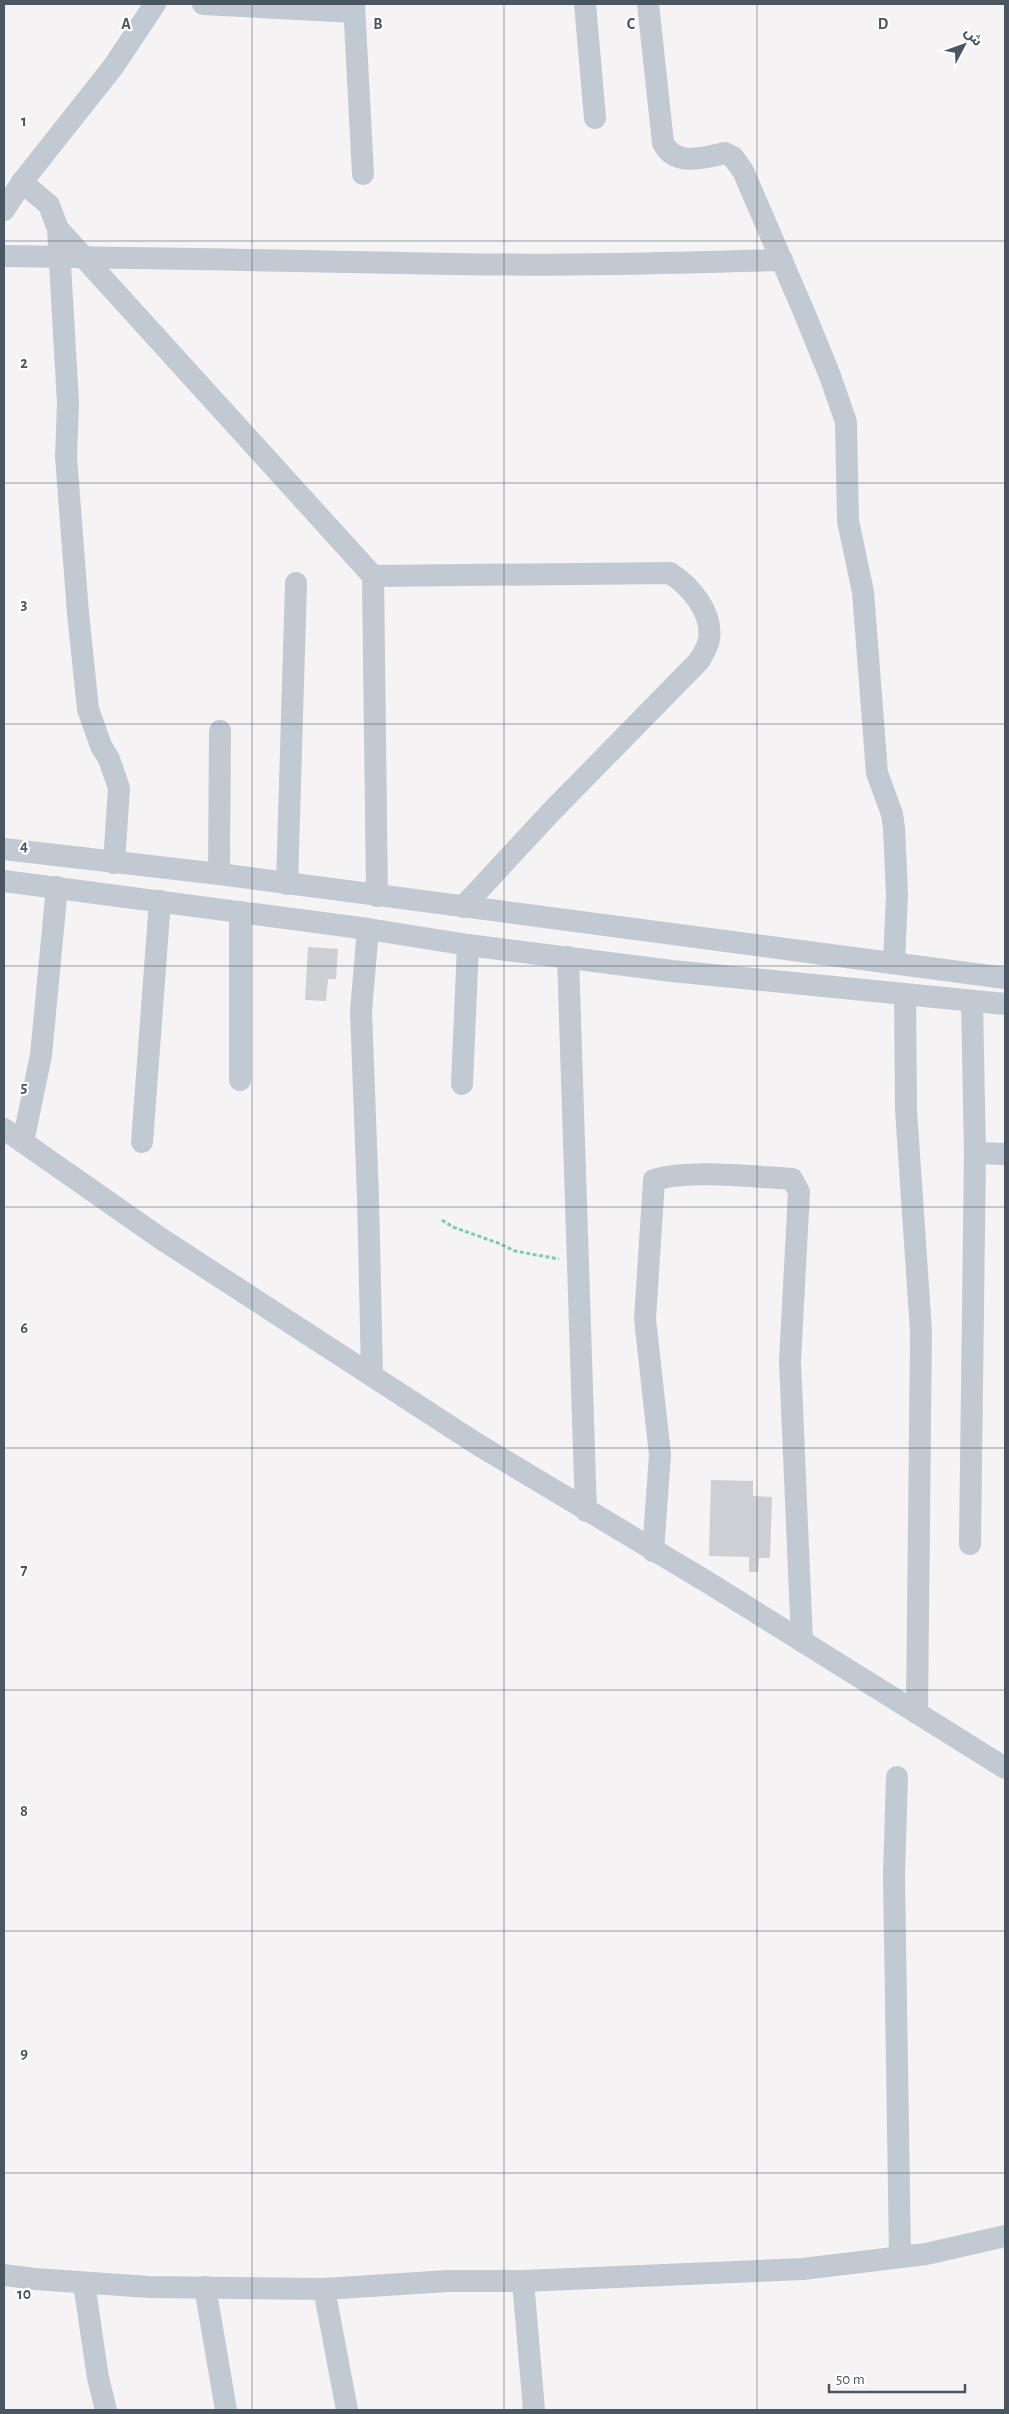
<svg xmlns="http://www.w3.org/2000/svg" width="1009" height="2414" font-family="'Alegreya Sans','Noto Sans Arabic',sans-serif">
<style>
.building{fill:#cdcfd5}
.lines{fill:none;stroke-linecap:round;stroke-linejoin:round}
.path{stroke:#7ad0a6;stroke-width:3;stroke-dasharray:4 2.5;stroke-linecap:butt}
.minor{stroke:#c1cad2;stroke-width:22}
.grid{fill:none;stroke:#4a5661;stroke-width:1;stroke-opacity:0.55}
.grid-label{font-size:16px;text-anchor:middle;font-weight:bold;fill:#4a5661;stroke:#fff;stroke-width:4.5;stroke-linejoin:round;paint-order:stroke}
</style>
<rect width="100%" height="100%" fill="#f5f3f3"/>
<g class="building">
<polygon points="308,947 338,949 336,979 328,979 326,1001 305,1000"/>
<polygon points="711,1480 753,1481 753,1496 772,1497 770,1558 759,1558 758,1572 749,1572 749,1557 709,1556"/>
</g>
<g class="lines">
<polyline class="path" points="442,1220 453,1227 498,1243 515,1251 559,1259"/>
<g class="minor">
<polyline points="203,4 354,12"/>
<polyline points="354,4 363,174"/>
<polyline points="585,4 595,118"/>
<path d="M 648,4 L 663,143 C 675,167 704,158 725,153 L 733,157 L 743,171 L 804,312 L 830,376 L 846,422 L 848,521 L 863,592 L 877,773 L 892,814 L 894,828 L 897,894 L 894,963"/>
<polyline points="22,182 49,205 58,229 68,403 66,457 78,613 88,709 101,746 109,759 119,788 114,863"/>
<polyline points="4,210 22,182 113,67 155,4"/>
<polyline points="58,229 373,576 377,896"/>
<path d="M 4,256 C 154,258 303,261 453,264 C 563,266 672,263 782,260"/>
<path d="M 373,576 L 670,573 C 690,586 713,612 709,639 C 708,647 703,654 699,661 L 551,812 L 463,907"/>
<polyline points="4,849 219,874 1005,978"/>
<polyline points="219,874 220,731"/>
<polyline points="4,881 368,929 468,945 672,971 1005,1004"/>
<polyline points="287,884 296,583"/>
<polyline points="240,912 240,1080"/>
<polyline points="368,929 361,1011 368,1197 372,1374"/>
<polyline points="568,957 586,1511"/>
<polyline points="905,994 906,1110 921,1331 917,1713"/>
<polyline points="972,1001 975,1153 1005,1154"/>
<polyline points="462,1084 468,945"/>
<polyline points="4,1129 160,1238 477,1444 709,1583 1005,1768"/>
<polyline points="23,1142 41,1055 57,887"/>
<polyline points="142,1142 160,901"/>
<polyline points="970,1544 975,1153"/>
<path d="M 653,1551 L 660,1455 L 645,1319 L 654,1180 C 690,1169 754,1177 792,1179 L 799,1192 L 790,1361 L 802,1641"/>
<polyline points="897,1777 894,1874 900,2257"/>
<polyline points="4,2275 35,2279 149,2287 324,2289 448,2281 523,2281 803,2269 926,2254 1005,2236"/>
<polyline points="523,2281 534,2410"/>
<polyline points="84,2283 98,2378 106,2410"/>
<polyline points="205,2287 226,2410"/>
<polyline points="324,2289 347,2410"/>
</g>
</g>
<path class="grid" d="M 252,4 L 252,2410M 504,4 L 504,2410M 757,4 L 757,2410M 4,241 L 1005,241M 4,483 L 1005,483M 4,724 L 1005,724M 4,966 L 1005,966M 4,1207 L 1005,1207M 4,1448 L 1005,1448M 4,1690 L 1005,1690M 4,1931 L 1005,1931M 4,2173 L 1005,2173"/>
<g class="grid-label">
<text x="126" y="29">A</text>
<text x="378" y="29">B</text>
<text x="631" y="29">C</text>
<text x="883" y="29">D</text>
<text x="24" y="126">1</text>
<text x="24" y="368">2</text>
<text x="24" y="609">3</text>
<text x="24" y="851">4</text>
<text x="24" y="1092">5</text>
<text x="24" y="1333">6</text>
<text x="24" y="1575">7</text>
<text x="24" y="1816">8</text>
<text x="24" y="2058">9</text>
<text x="24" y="2299">10</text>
</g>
<rect width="1009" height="2414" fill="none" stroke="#4a5661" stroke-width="10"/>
<g transform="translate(964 45) rotate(49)" stroke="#ffffff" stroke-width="4" paint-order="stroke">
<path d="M0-4L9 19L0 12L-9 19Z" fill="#4a5661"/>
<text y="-8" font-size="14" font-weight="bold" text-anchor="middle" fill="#4a5661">ش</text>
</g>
<path d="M829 2384v8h136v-8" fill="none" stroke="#4a5661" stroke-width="2.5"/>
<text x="836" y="2384" font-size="15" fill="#4a5661" stroke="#ffffff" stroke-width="4" paint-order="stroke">50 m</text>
</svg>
